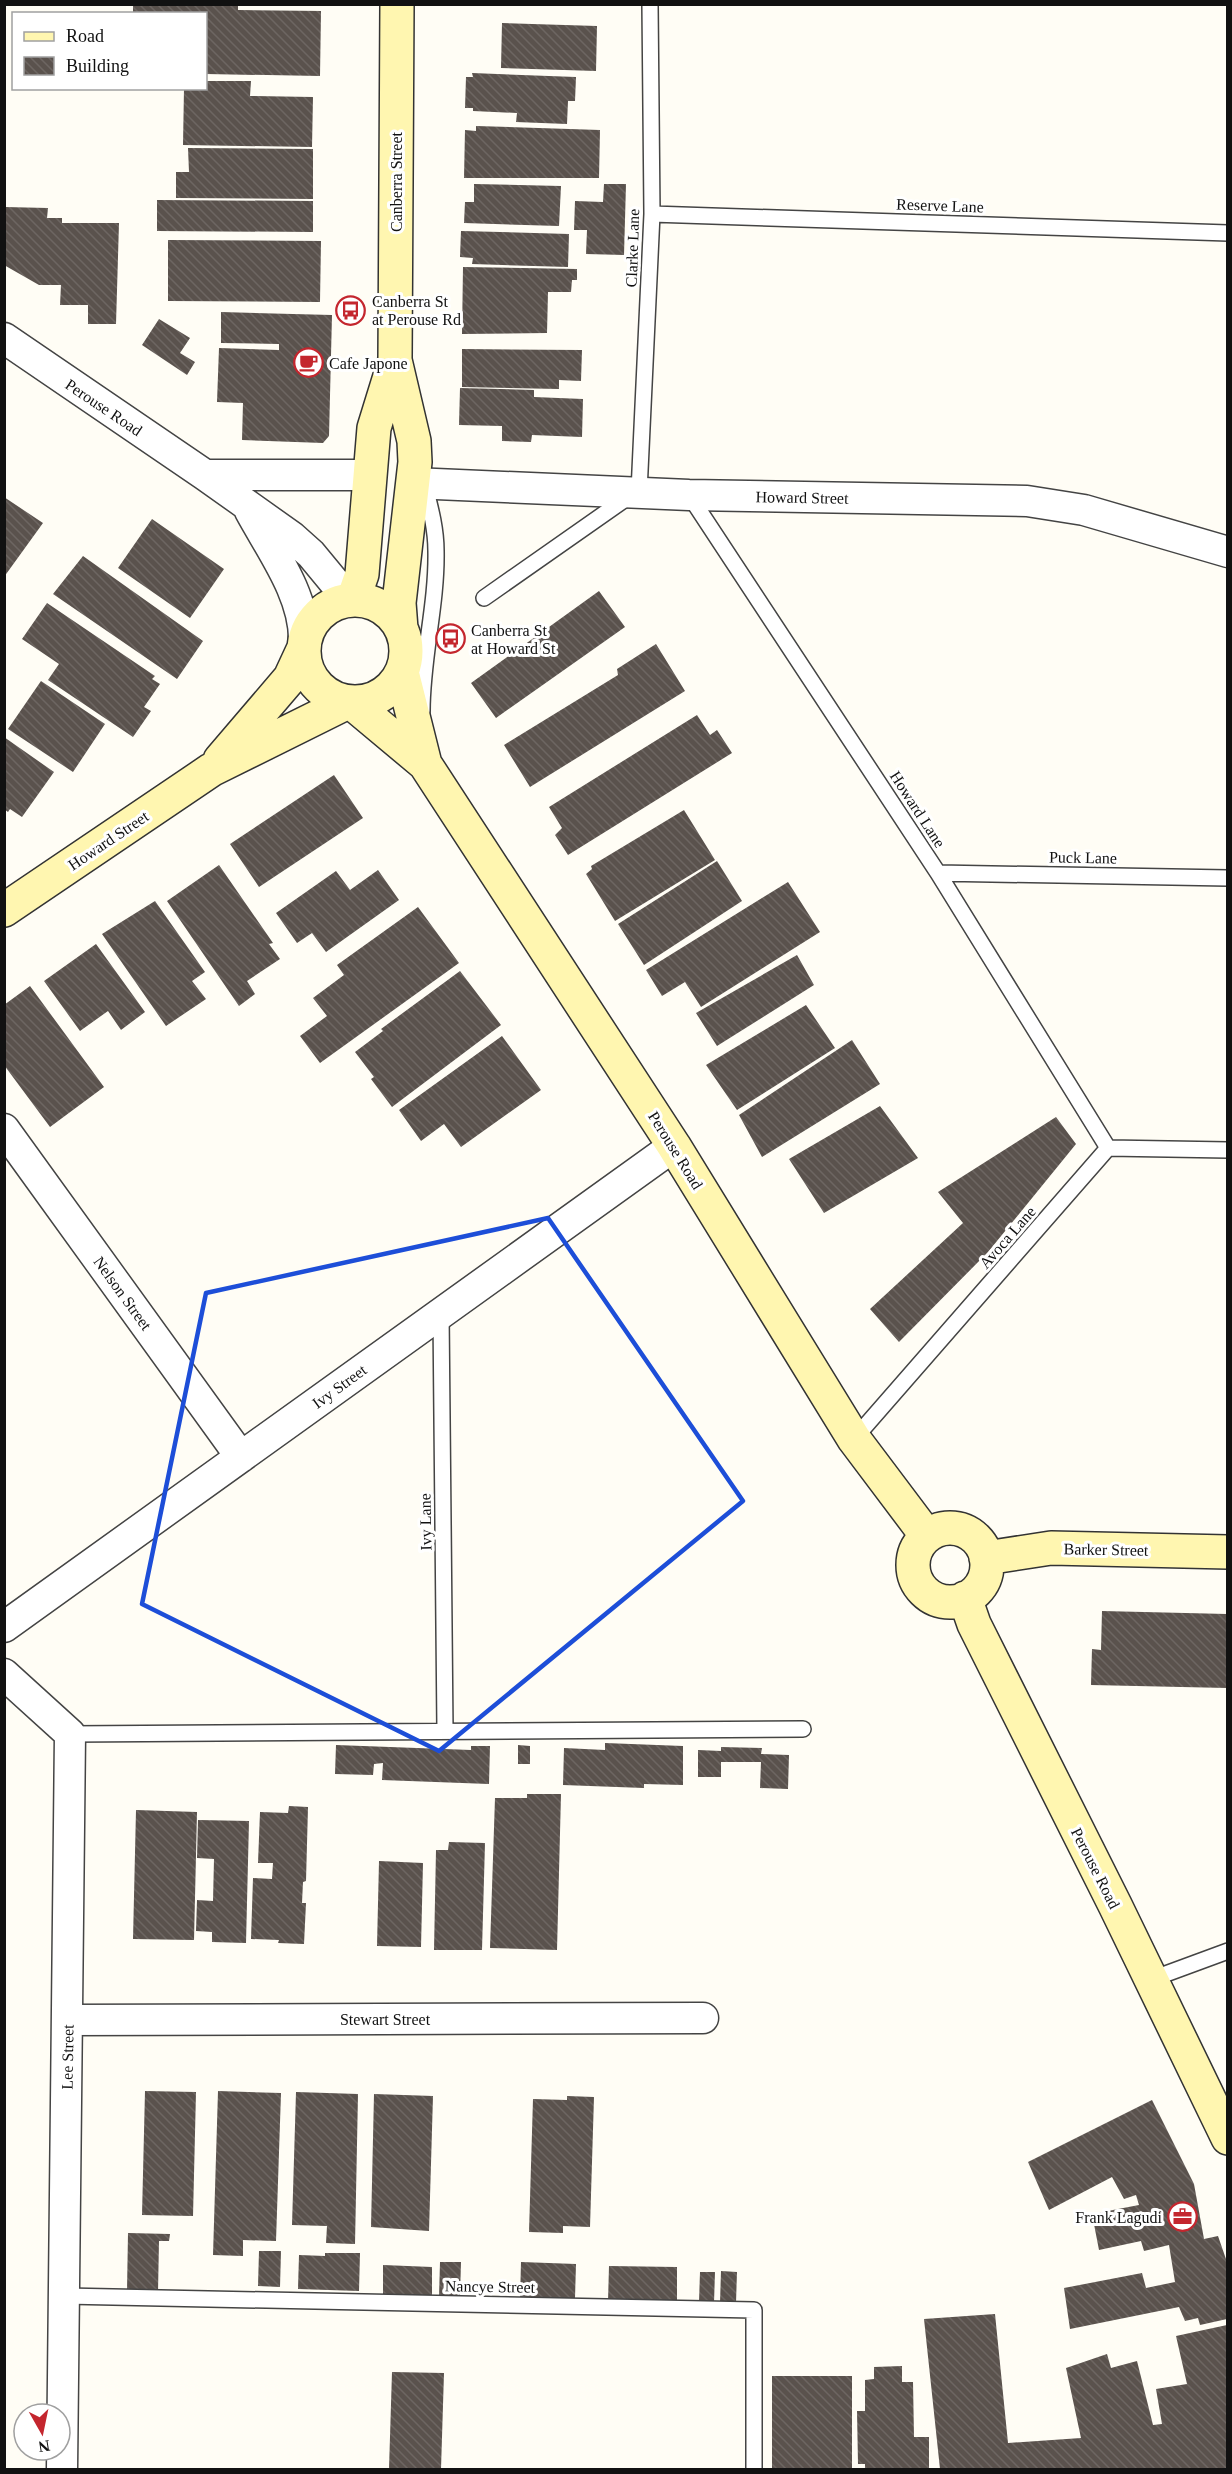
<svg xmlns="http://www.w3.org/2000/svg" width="1232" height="2474" font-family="'Times New Roman',serif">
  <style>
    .building { fill: url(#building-back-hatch) }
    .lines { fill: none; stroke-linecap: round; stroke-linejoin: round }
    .lane-casing { stroke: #444; stroke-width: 18 }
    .street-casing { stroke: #444; stroke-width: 33 }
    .secondary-casing { stroke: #333; stroke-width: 36 }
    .lane { stroke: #fff; stroke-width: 15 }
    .street { stroke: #fff; stroke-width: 30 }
    .secondary { stroke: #fff6b0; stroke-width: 33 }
    .marked { fill: none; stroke: #1d4ed8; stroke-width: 4.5; stroke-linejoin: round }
    .labels { text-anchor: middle; stroke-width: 6; stroke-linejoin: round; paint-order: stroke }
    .street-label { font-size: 16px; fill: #111; stroke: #fff }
    .poi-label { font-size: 16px; fill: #111; stroke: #fff; text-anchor: start }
  </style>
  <defs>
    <pattern id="building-back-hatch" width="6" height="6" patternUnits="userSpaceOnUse" patternTransform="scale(1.5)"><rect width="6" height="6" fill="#5a524d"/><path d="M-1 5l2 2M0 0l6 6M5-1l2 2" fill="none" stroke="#6d6662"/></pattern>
  </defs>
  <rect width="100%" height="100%" fill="#fffdf5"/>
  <!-- building -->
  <path class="building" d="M133,4H238V10L321,11L320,76L206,74V14H133Z
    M502,23L597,26L596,71L501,68Z
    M472,73L576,77L575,101H568L567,124L516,122L517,113L473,111V108H465L466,77H473Z
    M206,81H251L250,96L313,97L312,147L183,145L184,88H206Z
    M476,126L600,130L599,178H464L465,130L476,131Z
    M188,148L313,149V199L176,198V172H189Z
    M474,184L561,186L559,226L464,223L465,202H474Z
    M604,184H626L624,255L586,254L587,230H574L575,201L603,202Z
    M157,200L313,201V232L157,231Z
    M5,207L48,208L47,218H62V223H119L116,324H88V305H60L61,285H39L4,265Z
    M461,231L569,234L568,267L472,264L473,258L460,257Z
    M168,240L321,241L320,302L168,301Z
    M463,267L577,269V280H572L571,292H548L547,333L462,334Z
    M221,312L332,315L329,436L323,443L242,440L243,403L217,402L219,348L279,350V344L221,343Z
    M159,319L190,338L180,353L195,362L187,375L142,345Z
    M462,349L582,350L581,381L559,380V389L462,387Z
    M460,388L534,390V397L583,399L582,437L532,435L531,442L502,441V426L459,425Z
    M4,497L43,523L4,577Z
    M152,519L224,569L190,618L118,568Z
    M83,556L203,641L177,679L53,594Z
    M599,591L625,627L496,718L471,683Z
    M47,603L155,676L152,679L160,684L144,707L151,711L133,737L48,680L59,664L22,639Z
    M656,644L685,691L530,787L504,745L618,675L617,669Z
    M41,681L105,724L73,772L8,729Z
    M697,715L710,735L717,730L732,753L568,855L555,835L562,828L549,807Z
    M4,737L54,772L22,817L10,809L8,812L4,809Z
    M334,775L363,818L259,887L230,844Z
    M684,810L715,860L615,921L586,874L592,869L591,866Z
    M717,861L742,901L644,965L618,924Z
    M219,865L273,943L269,944L280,959L247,981L255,994L239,1006L167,901Z
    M378,870L399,900L326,952L312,933L297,943L276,913L336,871L350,890Z
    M788,882L820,932L701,1007L685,982L662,996L646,970Z
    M155,901L205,972L192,981L206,999L166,1026L102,934Z
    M418,907L459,963L320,1063L300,1036L327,1016L313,998L344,975L337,965Z
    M96,944L145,1012L121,1030L108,1011L80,1031L44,981Z
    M797,955L814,985L717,1046L696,1013Z
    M460,971L501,1025L392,1107L371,1079L374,1077L355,1052L383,1031L381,1029Z
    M30,986L104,1087L50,1127L4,1065V1005Z
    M806,1005L835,1048L737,1110L706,1065Z
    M502,1036L541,1090L461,1147L444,1124L421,1141L399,1110Z
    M852,1040L880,1084L762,1157L739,1115Z
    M880,1106L918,1158L824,1213L789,1159Z
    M1056,1117L1076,1144L988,1252L899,1342L870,1309L963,1223L938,1192Z
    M1102,1611L1227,1614V1688L1091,1685L1092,1649L1101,1650Z
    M605,1743L683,1746V1785L644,1784V1788L563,1785L564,1748L605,1750Z
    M336,1745L471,1750V1746H490L489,1784L382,1780L383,1763L374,1764L373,1775L335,1774Z
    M518,1745L530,1746V1764H518Z
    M721,1747L762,1748L761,1754L789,1755L788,1789L760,1788L761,1762H721V1777H698V1750L721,1751Z
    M527,1794H561L557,1950L490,1948L495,1798H527Z
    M289,1806L308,1807L306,1881L303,1882L302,1903H306L304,1944L278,1943L279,1940L251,1939L253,1878L272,1879L273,1863H258L260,1812L288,1813Z
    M136,1810L197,1812L194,1940L133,1939Z
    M198,1820L249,1821L246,1943L212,1942V1932L196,1931L197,1900L213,1901L214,1859L197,1858Z
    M449,1842L485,1843L482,1950H434L436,1850H448Z
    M379,1861L423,1863L421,1947L377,1946Z
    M145,2091L196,2092L193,2216L142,2215Z
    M218,2091L281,2093L276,2241L243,2240V2256L213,2255Z
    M296,2092L358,2094L355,2244L326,2243L327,2226L292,2225Z
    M374,2094L433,2096L429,2231L371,2227Z
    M567,2096L594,2097L590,2227L563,2226V2233L529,2232L533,2099L567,2100Z
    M1152,2100L1194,2184L1204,2239L1218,2236L1227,2262V2319L1200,2325L1198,2318L1185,2321L1179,2307L1070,2329L1064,2288L1142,2273L1146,2288L1175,2282L1169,2245L1144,2251L1141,2241L1099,2250L1092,2214L1139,2205L1136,2195L1124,2199L1112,2177L1049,2210L1028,2162Z
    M128,2233L170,2234L169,2241H159L158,2292L127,2291Z
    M259,2251H281L280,2287L258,2286Z
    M325,2253H360L359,2291L298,2289L299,2255L325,2256Z
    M440,2262H461L460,2297H439Z
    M521,2262L576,2264L575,2298L520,2300Z
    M383,2265L432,2267V2297L383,2295Z
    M609,2266L677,2267V2303L608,2302Z
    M721,2271L737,2272L736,2303H720Z
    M700,2272H715L714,2303L699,2302Z
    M995,2314L1008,2443L1081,2438L1066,2368L1107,2354L1111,2368L1137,2361L1153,2425L1162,2424L1156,2389L1187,2384L1176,2336L1227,2325V2469H940L924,2319Z
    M902,2366V2382H913L914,2437H929V2469H865V2464H858L857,2411H865V2380L874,2379V2367Z
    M392,2372L444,2373L441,2469H389Z
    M772,2376H852V2469H772Z"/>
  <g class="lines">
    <defs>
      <path id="lane" d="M652,214L1228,233
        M639,492L652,214L650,4
        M689,495L938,873L1108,1148
        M484,598L631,495
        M422,711C422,657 437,605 436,551C436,526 429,503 423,479
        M938,873L1228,878
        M441,1313L445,1731
        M854,1439L1108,1148L1228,1150
        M70,1734L803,1729
        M1152,1979L1228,1951
        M65,2296L754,2310V2470"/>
      <path id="street" d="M4,338L205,475L292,537L311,554L349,600
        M205,475H370
        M413,483L689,495L1027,501L1084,510L1228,552
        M250,511C271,550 305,595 304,641
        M4,1129L241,1457
        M4,1627L674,1146
        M4,1674L70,1734L62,2470
        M68,2020L703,2018"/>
      <path id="secondary" d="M397,4L395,360L414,441L415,462L399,603L401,629
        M304 651a51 51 0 1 1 102 0a51 51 0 1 1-102 0Z
        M353,600L362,574L374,428L395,360
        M402,672L425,764
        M352,703L425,764L674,1146L854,1439L927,1536
        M220,760L290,678L303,650
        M4,910L211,770L348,702
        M913 1565a37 37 0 1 1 74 0a37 37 0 1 1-74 0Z
        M986,1558L1051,1548L1228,1552
        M965,1598L974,1624L1115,1905L1228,2138"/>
    </defs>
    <!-- lane casing -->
    <use href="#lane" class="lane-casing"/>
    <!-- street casing -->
    <use href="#street" class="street-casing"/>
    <!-- secondary casing -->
    <use href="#secondary" class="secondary-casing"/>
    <!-- lane -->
    <use href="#lane" class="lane"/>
    <!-- street -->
    <use href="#street" class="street"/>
    <!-- secondary -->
    <use href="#secondary" class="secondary"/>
  </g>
  <!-- marked area -->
  <path class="marked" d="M548,1218L743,1501L439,1751L142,1604L206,1293Z"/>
  <!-- icons -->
  <defs>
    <symbol id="bus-ring" viewBox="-11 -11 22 22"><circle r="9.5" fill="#fff" stroke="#c4262e" stroke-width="1.5"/><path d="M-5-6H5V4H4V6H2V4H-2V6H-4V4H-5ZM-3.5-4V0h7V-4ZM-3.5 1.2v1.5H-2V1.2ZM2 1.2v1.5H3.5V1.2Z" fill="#c4262e"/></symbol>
    <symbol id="cafe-ring" viewBox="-11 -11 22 22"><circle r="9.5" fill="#fff" stroke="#c4262e" stroke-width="1.5"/><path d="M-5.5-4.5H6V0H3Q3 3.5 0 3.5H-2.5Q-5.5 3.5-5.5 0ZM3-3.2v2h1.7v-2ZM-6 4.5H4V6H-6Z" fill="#c4262e"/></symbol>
    <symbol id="office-ring" viewBox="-11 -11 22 22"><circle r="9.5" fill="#fff" stroke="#c4262e" stroke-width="1.5"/><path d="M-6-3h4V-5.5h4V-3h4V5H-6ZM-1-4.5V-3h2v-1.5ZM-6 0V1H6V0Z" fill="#c4262e"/></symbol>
  </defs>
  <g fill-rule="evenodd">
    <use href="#bus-ring" x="334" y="294" width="33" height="33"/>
    <use href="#cafe-ring" x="292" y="346" width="33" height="33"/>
    <use href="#bus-ring" x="434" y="622" width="33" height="33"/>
    <use href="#office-ring" x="1166" y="2200" width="33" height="33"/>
  </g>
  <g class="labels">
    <!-- street labels -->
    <g class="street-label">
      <text transform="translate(396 182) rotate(-90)" y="6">Canberra Street</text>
      <text transform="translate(940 205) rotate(2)" y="6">Reserve Lane</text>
      <text transform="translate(632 248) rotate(-88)" y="6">Clarke Lane</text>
      <text transform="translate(104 407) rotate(34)" y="6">Perouse Road</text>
      <text transform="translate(802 497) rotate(1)" y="6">Howard Street</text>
      <text transform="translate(918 809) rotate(57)" y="6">Howard Lane</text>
      <text transform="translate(108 840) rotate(-34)" y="6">Howard Street</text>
      <text transform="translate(1083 857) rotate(1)" y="6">Puck Lane</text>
      <text transform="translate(676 1150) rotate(58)" y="6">Perouse Road</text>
      <text transform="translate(1007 1237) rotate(-49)" y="6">Avoca Lane</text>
      <text transform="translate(123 1293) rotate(54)" y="6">Nelson Street</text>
      <text transform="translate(339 1386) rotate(-36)" y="6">Ivy Street</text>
      <text transform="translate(425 1522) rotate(-91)" y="6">Ivy Lane</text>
      <text transform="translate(1106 1549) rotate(1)" y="6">Barker Street</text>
      <text transform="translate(1096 1868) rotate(63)" y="6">Perouse Road</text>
      <text x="385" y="2025">Stewart Street</text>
      <text transform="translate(67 2057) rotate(-89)" y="6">Lee Street</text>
      <text transform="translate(490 2286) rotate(1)" y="6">Nancye Street</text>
    </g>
    <!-- poi labels -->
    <g class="poi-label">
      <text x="372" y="307">Canberra St<tspan x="372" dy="18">at Perouse Rd</tspan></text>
      <text x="329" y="369">Cafe Japone</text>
      <text x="471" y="636">Canberra St<tspan x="471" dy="18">at Howard St</tspan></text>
      <text x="1162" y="2223" text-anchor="end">Frank Lagudi</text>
    </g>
  </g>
  <!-- border -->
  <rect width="1232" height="2474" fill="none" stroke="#111111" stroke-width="12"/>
  <!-- legend -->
  <rect x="12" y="12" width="195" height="78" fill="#ffffff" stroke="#a0a0a0" stroke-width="1.5"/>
  <rect x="24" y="32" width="30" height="9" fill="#fff6b0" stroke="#a0a0a0" stroke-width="1.5"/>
  <text x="66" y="42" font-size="18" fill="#111111">Road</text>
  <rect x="24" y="57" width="30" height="18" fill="url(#building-back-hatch)" stroke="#a0a0a0" stroke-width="1.5"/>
  <text x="66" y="72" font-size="18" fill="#111111">Building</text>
  <!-- north arrow -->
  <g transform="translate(42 2432) rotate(171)"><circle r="28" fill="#ffffff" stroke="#a0a0a0" stroke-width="1.5"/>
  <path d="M0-4.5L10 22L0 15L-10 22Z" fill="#c4262e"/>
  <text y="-9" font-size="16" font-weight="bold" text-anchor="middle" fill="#111111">N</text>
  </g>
</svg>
